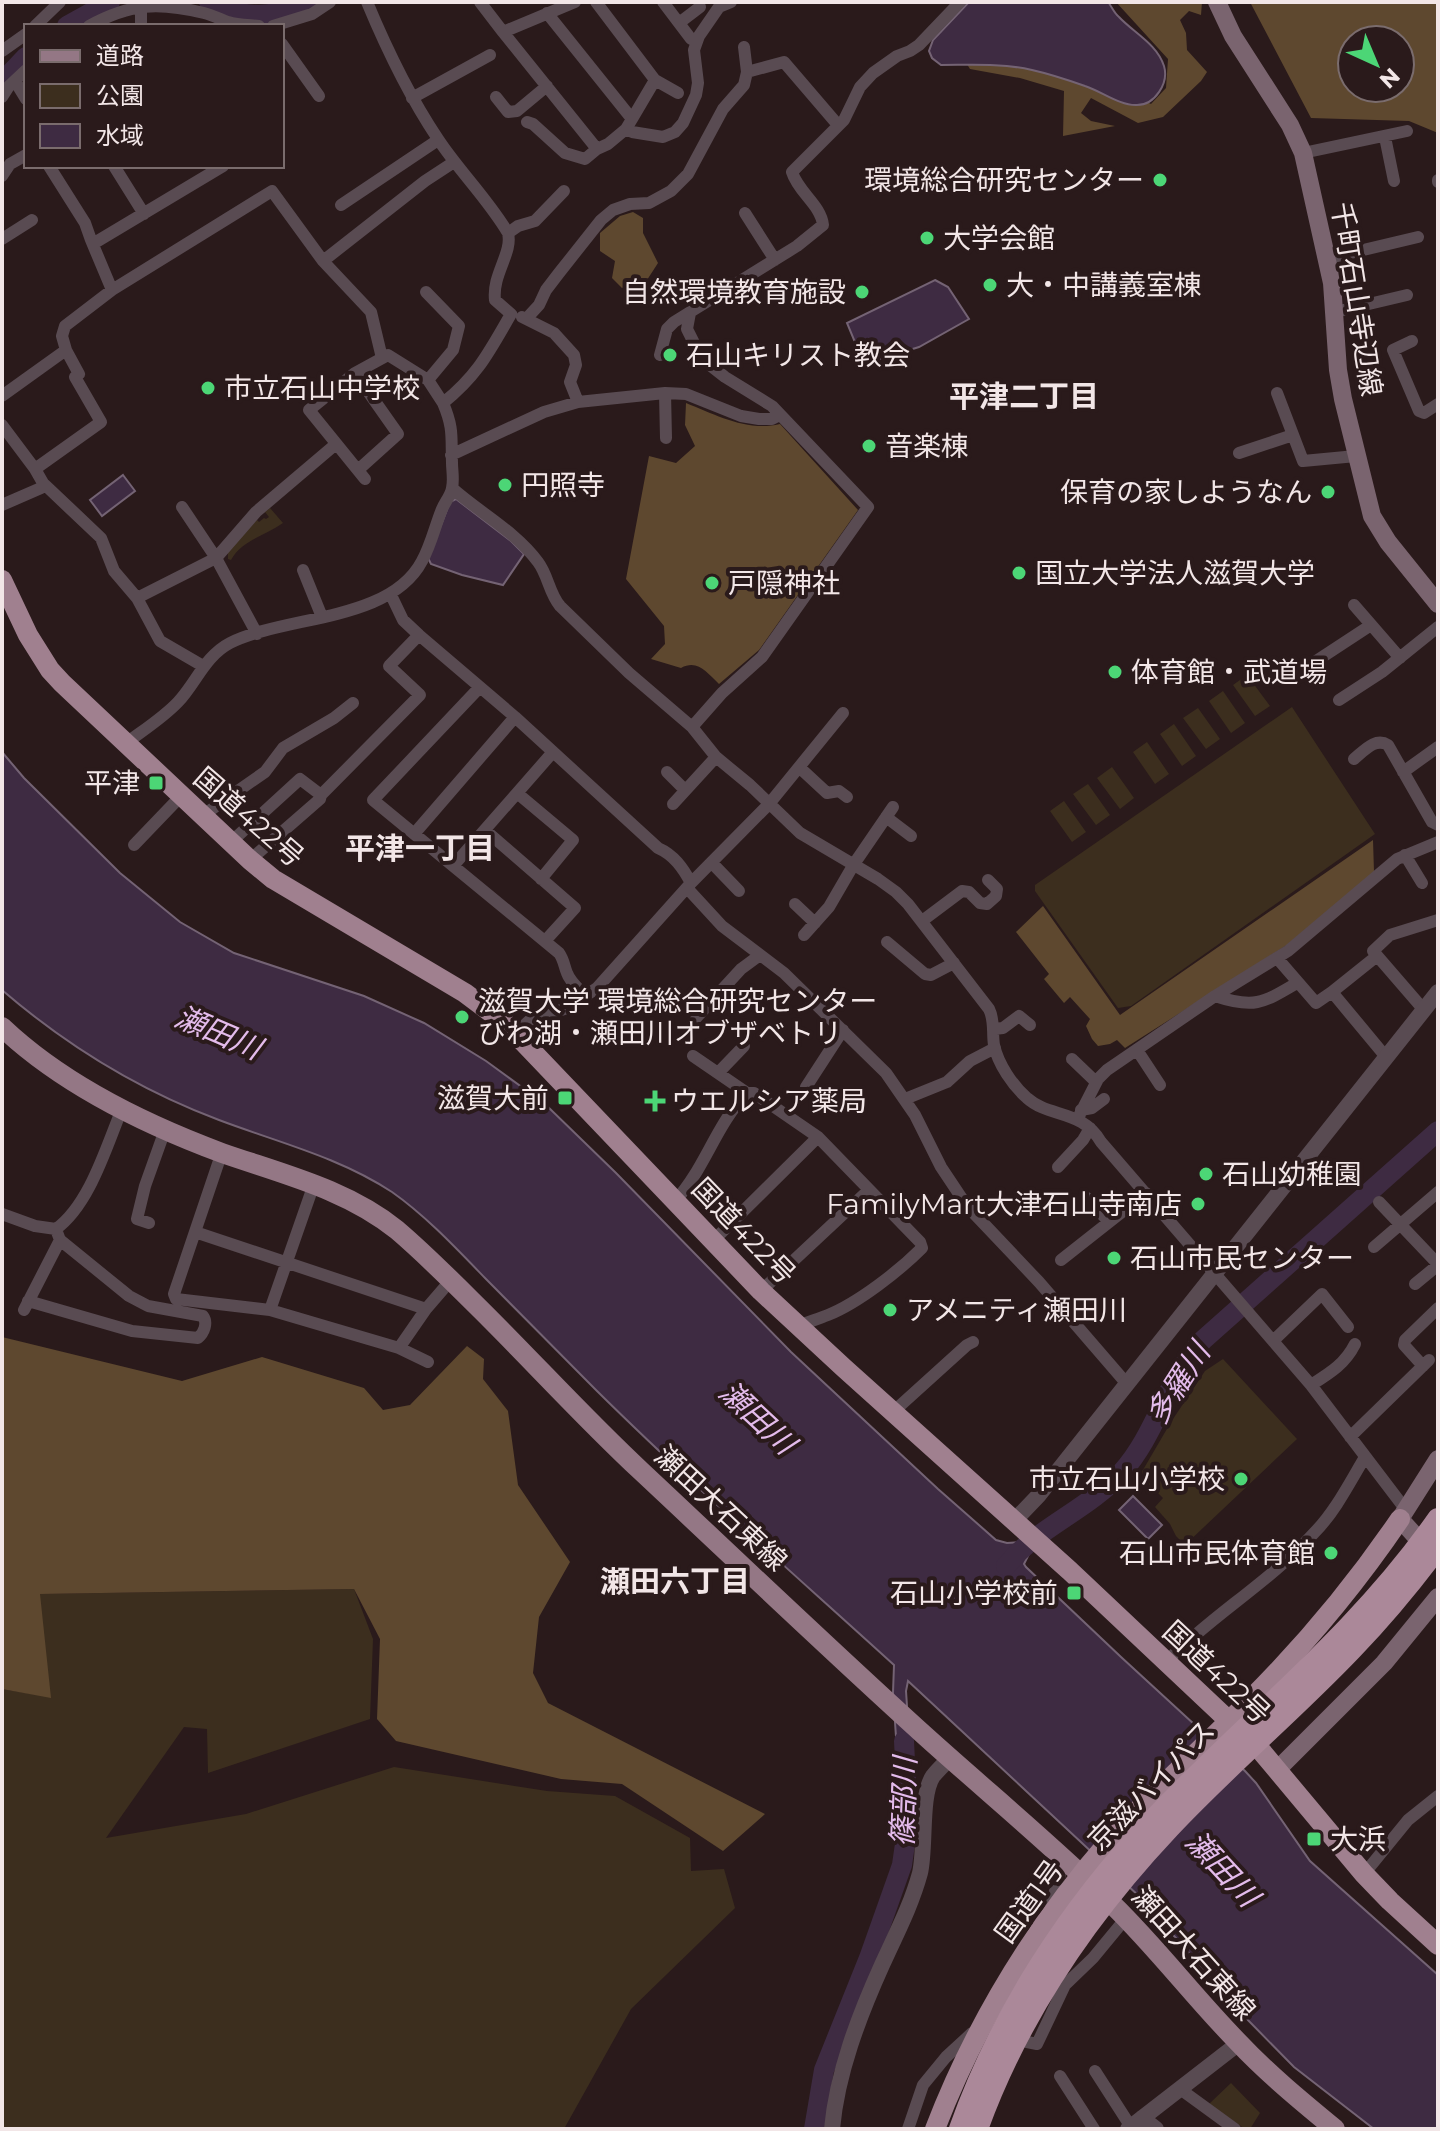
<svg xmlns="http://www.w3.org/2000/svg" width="1440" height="2131" font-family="Montserrat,'Noto Sans JP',sans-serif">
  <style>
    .green { fill: #3c2e1e }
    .forest { fill: #5e482f; fill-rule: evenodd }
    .water { fill: #3e2b42; stroke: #746374; stroke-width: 2 }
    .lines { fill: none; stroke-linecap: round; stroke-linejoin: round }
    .river { stroke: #3e2b42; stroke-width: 20 }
    .minor { stroke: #594b52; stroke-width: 12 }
    .tertiary { stroke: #594b52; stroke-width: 16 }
    .secondary { stroke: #7a646f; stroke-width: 18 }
    .primary { stroke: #947785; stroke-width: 20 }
    .trunk { stroke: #a0808f; stroke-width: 20 }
    .motorway { stroke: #ab8899; stroke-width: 22 }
    .poi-dot { fill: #4cd676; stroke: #2a1a1b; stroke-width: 3 }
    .labels { text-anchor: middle; stroke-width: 8; stroke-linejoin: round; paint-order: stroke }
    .poi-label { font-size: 28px; fill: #f2e6e7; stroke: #2a1a1b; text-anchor: start }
    .street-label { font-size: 28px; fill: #f2e6e7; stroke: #2a1a1b }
    .neighbourhood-label { font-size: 30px; font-weight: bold; fill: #f2e6e7; stroke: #2a1a1b }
    .water-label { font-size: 30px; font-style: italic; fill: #e3bbeb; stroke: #2a1a1b }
  </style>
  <rect width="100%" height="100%" fill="#2a1a1b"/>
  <!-- green -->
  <path class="green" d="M270,508L283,523C265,536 242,540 231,560L228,559V550L257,520L259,522L264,518L266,519L269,517L265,512Z
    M1247,675L1270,706L1255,716L1233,685Z
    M1223,691L1245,723L1231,733L1209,701Z
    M1292,707L1375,834L1131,1006L1118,1008L1035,891V885Z
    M1198,708L1220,739L1206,749L1183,718Z
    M1174,724L1196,756L1182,766L1160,734Z
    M1147,742L1169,774L1155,784L1133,752Z
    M1112,767L1134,798L1120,809L1097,778Z
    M1088,784L1110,815L1096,825L1073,794Z
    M1064,801L1086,832L1072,842L1050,811Z
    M1223,1359L1297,1439L1185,1545L1176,1536L1170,1524L1155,1507L1163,1498L1140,1475L1171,1422L1205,1371Z
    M354,1589L373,1639L370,1719L208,1773L207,1729L184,1727L106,1838L246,1814L394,1767L547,1791L615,1796L690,1838L691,1871L724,1869L735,1908L631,2009L564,2129H2V1689L50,1697L39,1594Z
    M1231,2083L1260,2113L1250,2129H1245L1209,2104Z"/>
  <!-- forest -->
  <path class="forest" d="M1116,2H1202L1201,15L1189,11L1180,20L1186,33L1187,50L1207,72L1201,81L1163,117L1138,123L1091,98L1081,113L1091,121L1115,126L1063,136L1064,91L1020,78L970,69L963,58L1027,62L1116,87L1151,104L1166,88L1168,59Z
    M1250,2H1327L1331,4L1335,2H1438V133L1409,121L1311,118ZM1352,40H1400V88H1352Z
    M633,212L643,218V233L658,263L647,280L622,288L612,278L615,261L600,251V233L620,216Z
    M686,403C716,415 747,432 780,424L858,510L759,650L719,684C707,673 698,659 681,668L651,659L665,644L664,626L626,579L649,456L676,463L695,446L685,425Z
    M1373,840L1374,872L1287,945L1125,1048L1117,1040L1110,1044L1098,1046L1092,1039L1086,1026L1090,1019L1070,997L1064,1003L1044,979L1049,974L1016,932L1043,906L1120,1015Z
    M2,1337L182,1381L262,1357L364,1388L383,1410L410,1405L467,1346L484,1359L483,1379L508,1411L518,1485L570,1562L539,1617L533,1673L548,1703L765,1814L723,1851L622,1784L561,1779L396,1741L377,1719L380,1639L354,1589L40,1594L51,1698L2,1689Z"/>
  <!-- water -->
  <path class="water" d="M969,2H1108C1112,7 1114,13 1119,17C1134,33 1157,44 1164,66C1169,83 1155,105 1137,105C1120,106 1101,91 1085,86C1068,80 1050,74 1032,70C1002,63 971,65 941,65L932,58L929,51L933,40Z
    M935,280L948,287L969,319L919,347L864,364L847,323Z
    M123,475L135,491L102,516L90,500Z
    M456,499L511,541L524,554L503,585L462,575L431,564L428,558L450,502Z
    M2,752L24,778L120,873L180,922L234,953L364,996L424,1023L486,1061L545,1104L616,1173L791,1352L938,1489L996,1540L1007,1543L1021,1542L1030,1552L1024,1564L1026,1567L1121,1657L1245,1771L1256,1783L1310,1861L1438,1975V2129H1374L1294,2067L1242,2014L1141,1898L908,1681L906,1691L911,1767L898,1766L893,1693L894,1665C794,1574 692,1485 596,1390C559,1353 522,1315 485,1278C456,1248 426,1216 392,1192C339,1157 277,1142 219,1120C139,1090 67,1046 2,990Z
    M1133,1496L1162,1525L1148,1539L1119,1510Z"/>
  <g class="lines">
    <!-- river -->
    <path class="river" d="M209,2C220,5 229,11 240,13C262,17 288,14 308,2
      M67,26L110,2
      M2,82L26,57
      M1006,1566C1036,1528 1088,1510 1122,1472C1157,1433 1167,1378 1203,1340L1438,1131
      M814,2129L824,2070L869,1958L902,1865L908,1823L904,1741"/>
    <!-- minor -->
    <path class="minor" d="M480,2L503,32L575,2
      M663,2L691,39
      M547,13L632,119L655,80L596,2
      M679,23L700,7
      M35,26L60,2
      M89,26C131,3 159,2 204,13C212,15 220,19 228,22C237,25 249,25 259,26
      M141,26V6
      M273,26L312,14L330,2
      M503,32L597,149L608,144L626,129
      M282,44L319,96
      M2,51L26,34
      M747,72L784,62L838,125
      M655,80L678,93
      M15,81L26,99
      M2,97L9,86L26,70
      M496,97L508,112L517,111L547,86
      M412,98L490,55
      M632,119L626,129L632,132L663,137L675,132L683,123L696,95L698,83L694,50L699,36L719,7L731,2
      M527,122L533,124L565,153L585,159L597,149
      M1385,137L1394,181
      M1303,153L1407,131
      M49,166L85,223L91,240L96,242L223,166
      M114,166L144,214
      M2,176L10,164L26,155
      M1438,180V182
      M341,205L438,140
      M745,213L775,260
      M508,233L518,226L535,221L564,191
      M2,239L32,220
      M91,240L112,290
      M1325,259L1418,237
      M323,261L425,181L454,162
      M426,292L459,326L453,350L428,380
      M1335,312L1407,295
      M690,313L687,329L695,345L711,366L725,377L772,406L868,507L762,657L722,693L692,727
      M522,317L554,333L574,355L576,365L570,382L578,402
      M527,318L539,305L546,290L559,273L601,220L613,210L630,204L649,203L671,191L688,174L723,109L744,85L747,72L744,47
      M1412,341L1393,350L1419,411L1424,413L1438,404
      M660,355L667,329L674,322L797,246L823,225C821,205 798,192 792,172L844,120L860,87L873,73L897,56L910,51L919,45L960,2
      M355,373L398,434L358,470
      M665,393L666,438
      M1277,393L1303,461L1356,456
      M2,396L66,350
      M2,425L35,469
      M1239,453L1293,435
      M451,455L544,412L578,402L665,393L686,394L741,416L759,419H772L776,417L777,412
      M365,479L309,410L355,373L388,355L428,380L443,403
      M43,483L101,538L114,571L137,598L216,558L256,512L336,444
      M452,488C480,513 515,531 538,562C548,575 549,593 560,606L629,673L692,727L716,757L750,785L800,833L878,879L896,892L908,904L989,1009C995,1021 992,1033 994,1045C998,1064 1013,1086 1027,1098C1049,1118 1082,1109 1101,1142L1311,1385L1406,1510
      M2,505L41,488L43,483L35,469L101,422L75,377L79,374L66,350L62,336L65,326L112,290L272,191L323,261L371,312L382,358
      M182,507L216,558L257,634
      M303,570L322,617
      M391,595L403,620L419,635L515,717L658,848C674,855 683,868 691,883
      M137,598L160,641L203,666
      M1354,605L1400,658
      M1307,667L1371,625
      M480,687L373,800L559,953C564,960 564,966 567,973C570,982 580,990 586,997
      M1339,700L1382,672L1438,627
      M125,744C142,731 163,718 178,702C196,683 205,656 230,643C286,615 390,622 422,561C431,545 435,526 442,509C445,502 451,495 452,488C454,480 452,470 452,463C451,437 454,429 443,403C478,375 489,352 511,314L495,300C492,274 513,253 508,233C488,199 459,171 438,139C409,96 387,50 367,2
      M1354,759C1364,751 1375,737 1388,745L1432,822L1438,825
      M800,768L827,793L839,791L847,797
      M667,772L685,790
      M1403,772L1438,747
      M517,793L573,840L541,879
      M673,804L716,757
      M202,816L265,772L283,748L334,718L353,703
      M886,817L911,836
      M485,830L575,908L545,941
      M414,834L515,717
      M231,842L300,779L321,795
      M134,845L181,796
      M1405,855L1422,883
      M250,860L320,799L321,795L420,695L389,666L419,635
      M712,863L739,891
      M453,866L553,752
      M687,888L722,926L784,973L886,1073L915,1115L941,1167L967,1206L1039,1282L1127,1384
      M795,904L815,923
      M922,921L962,891L969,892L980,903L987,904L996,896L997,889L988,880
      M804,935L829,907L854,864L893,807
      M887,942L925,974L931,975L954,963
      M1377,956L1332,992L1386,1057
      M1277,958L1316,1003L1332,992
      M1215,996C1254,1009 1263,1003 1297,983
      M1424,1010L1373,951L1390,935L1438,920
      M696,1018L741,969L760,955
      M994,1029L1003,1028L1019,1016L1030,1025
      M516,1033L529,1021L567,1008L597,988L691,883L769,804L843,713
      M1137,1050L1160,1085
      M693,1056L747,1093
      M1072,1059L1096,1082
      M718,1073L744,1046
      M806,1087L843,1030
      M905,1099L947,1082L970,1061L995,1048
      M1081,1110L1092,1108L1104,1099
      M1077,1120L1098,1079L1107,1070L1215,996L1288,951L1397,859L1438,842
      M222,1152L174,1294L176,1299L270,1310L399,1348L426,1309L451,1280
      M1058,1167L1083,1140L1090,1128
      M1087,1198L1109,1222
      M675,1201C705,1169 716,1124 747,1093H754L818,1137L920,1242L922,1248C899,1271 858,1303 828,1315C818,1319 808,1322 798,1326
      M1379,1202L1438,1264
      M2,1214L35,1226L56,1229C90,1204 106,1147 122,1109
      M149,1223L137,1219L145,1186L165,1130
      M195,1232L426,1309
      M713,1241L818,1137
      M1374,1247L1438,1192
      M1061,1260L1146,1193
      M1415,1284L1438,1265
      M761,1291L869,1190
      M28,1301L132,1331L198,1338C204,1333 208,1323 203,1316L148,1306L129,1296L60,1240
      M24,1310L60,1240L57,1232
      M270,1310L314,1184
      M1273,1341L1322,1294L1348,1327
      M399,1348L428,1362
      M1423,1366L1404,1345L1405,1340L1438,1308
      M1311,1385C1330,1373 1345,1364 1355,1344
      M893,1412L967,1345L973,1342
      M1350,1437L1429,1360
      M1166,1662C1212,1615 1270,1582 1314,1533C1335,1512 1350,1482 1365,1457
      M1364,1874L1408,1820L1438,1796
      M1050,1904C1058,1889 1057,1874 1067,1860
      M1014,2036L1027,2042L1037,2044L1065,1985L1093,1958L1126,1918
      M1095,2071L1131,2127
      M1060,2076L1094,2129
      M1180,2089L1235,2129
      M908,2129L923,2085L946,2057L972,2033"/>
    <!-- tertiary -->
    <path class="tertiary" d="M1015,1520L1038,1496L1438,992
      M1142,2118L1156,2129
      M832,2129C837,2073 859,2016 882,1965C896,1934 911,1906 920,1873C926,1848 920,1795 933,1776C938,1770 944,1764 950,1758
      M1128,2129L1239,2043"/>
    <!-- secondary -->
    <path class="secondary" d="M1217,2L1233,36L1290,125L1303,153L1332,283L1338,370L1343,399L1372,516L1388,542L1438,604
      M1428,1550L1400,1519L1438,1459
      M1277,1770L1384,1663L1438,1597"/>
    <!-- primary -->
    <path class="primary" d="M2,1027C63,1085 144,1124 222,1153C282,1174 346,1189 397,1230C424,1253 449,1278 474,1303C530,1358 583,1417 641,1471C735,1559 828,1648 923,1734C986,1791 1052,1845 1113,1905C1157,1948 1194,1997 1237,2041C1267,2073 1301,2101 1335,2129"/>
    <!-- trunk -->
    <path class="trunk" d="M2,580L28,635L50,670L62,683L250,860L273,879L465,993L505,1023L761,1291L844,1368L1070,1571L1262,1752L1364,1874L1390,1901L1438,1945
      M935,2129C976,2023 1036,1925 1111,1839C1154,1790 1204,1748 1249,1701C1305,1645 1356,1584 1400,1519"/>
    <!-- motorway -->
    <path class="motorway" d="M960,2129C1001,2013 1071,1907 1155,1818C1251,1717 1357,1635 1438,1519
      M977,2129C1018,2016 1087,1915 1169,1828C1227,1766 1293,1711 1352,1649C1383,1617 1411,1583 1438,1547"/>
  </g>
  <!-- markers -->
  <g class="poi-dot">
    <circle cx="1160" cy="180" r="8"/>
    <circle cx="927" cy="238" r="8"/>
    <circle cx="990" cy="285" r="8"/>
    <circle cx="862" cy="292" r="8"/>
    <circle cx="670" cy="355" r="8"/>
    <circle cx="208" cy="388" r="8"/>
    <circle cx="869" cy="446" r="8"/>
    <circle cx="505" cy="485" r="8"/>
    <circle cx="1328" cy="492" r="8"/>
    <circle cx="1019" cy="573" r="8"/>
    <circle cx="712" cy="583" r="8"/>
    <circle cx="1115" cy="672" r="8"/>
    <rect x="148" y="775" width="16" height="16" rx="4"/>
    <circle cx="462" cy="1017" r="8"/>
    <rect x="557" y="1090" width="16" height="16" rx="4"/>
    <path d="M651 1089h8v8h8v8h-8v8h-8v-8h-8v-8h8z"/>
    <circle cx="1206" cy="1174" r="8"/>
    <circle cx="1198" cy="1204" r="8"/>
    <circle cx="1114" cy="1258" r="8"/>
    <circle cx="890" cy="1310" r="8"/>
    <circle cx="1241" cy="1479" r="8"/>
    <circle cx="1331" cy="1553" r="8"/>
    <rect x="1066" y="1585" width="16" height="16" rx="4"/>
    <rect x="1306" y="1831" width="16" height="16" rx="4"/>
  </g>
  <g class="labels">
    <!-- poi labels -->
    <g class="poi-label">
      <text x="1144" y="190" text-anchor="end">環境総合研究センター</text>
      <text x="943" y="248">大学会館</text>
      <text x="1006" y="295">大・中講義室棟</text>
      <text x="846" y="302" text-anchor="end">自然環境教育施設</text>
      <text x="686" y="365">石山キリスト教会</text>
      <text x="224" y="398">市立石山中学校</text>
      <text x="885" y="456">音楽棟</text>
      <text x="521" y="495">円照寺</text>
      <text x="1312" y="502" text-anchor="end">保育の家しようなん</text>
      <text x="1035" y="583">国立大学法人滋賀大学</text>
      <text x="728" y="593">戸隠神社</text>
      <text x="1131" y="682">体育館・武道場</text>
      <text x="140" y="793" text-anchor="end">平津</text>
      <text x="478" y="1011">滋賀大学 環境総合研究センター<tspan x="478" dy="32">びわ湖・瀬田川オブザベトリ</tspan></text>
      <text x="549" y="1108" text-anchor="end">滋賀大前</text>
      <text x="671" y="1111">ウエルシア薬局</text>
      <text x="1222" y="1184">石山幼稚園</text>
      <text x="1182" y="1214" text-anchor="end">FamilyMart大津石山寺南店</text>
      <text x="1130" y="1268">石山市民センター</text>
      <text x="906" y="1320">アメニティ瀬田川</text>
      <text x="1225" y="1489" text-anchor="end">市立石山小学校</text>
      <text x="1315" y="1563" text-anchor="end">石山市民体育館</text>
      <text x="1058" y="1603" text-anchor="end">石山小学校前</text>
      <text x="1330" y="1849">大浜</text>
    </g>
    <!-- street labels -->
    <g class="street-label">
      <text transform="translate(1357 299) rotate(81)" y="10">千町石山寺辺線</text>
      <text transform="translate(249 817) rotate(41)" y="10">国道422号</text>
      <text transform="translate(744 1231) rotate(46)" y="10">国道422号</text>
      <text transform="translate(721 1508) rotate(43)" y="10">瀬田大石東線</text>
      <text transform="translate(1217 1672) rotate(43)" y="10">国道422号</text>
      <text transform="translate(1151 1785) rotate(-46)" y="10">京滋バイパス</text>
      <text transform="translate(1029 1901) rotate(-54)" y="10">国道1号</text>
      <text transform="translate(1194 1953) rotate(48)" y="10">瀬田大石東線</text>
    </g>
    <!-- neighbourhood labels -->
    <g class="neighbourhood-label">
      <text x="1024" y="407">平津二丁目</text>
      <text x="420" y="859">平津一丁目</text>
      <text x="675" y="1592">瀬田六丁目</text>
    </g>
    <!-- water labels -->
    <g class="water-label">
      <text transform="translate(218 1033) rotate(23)" y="10">瀬田川</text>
      <text transform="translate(1178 1384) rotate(-57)" y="10">多羅川</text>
      <text transform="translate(757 1418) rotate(43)" y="10">瀬田川</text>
      <text transform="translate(904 1802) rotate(-88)" y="10">篠部川</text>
      <text transform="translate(1222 1869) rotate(47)" y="10">瀬田川</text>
    </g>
  </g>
  <!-- border -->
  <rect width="1440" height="2131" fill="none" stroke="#f2e6e7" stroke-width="8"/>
  <!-- legend -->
  <rect x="24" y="24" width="260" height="144" fill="#2a1a1b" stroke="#7a6c6d" stroke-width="2"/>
  <rect x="40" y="50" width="40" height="12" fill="#947785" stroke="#7a6c6d" stroke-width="2"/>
  <text x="96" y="64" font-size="24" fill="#f2e6e7">道路</text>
  <rect x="40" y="84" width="40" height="24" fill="#3c2e1e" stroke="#7a6c6d" stroke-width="2"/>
  <text x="96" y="104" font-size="24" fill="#f2e6e7">公園</text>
  <rect x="40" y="124" width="40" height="24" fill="#3e2b42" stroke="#7a6c6d" stroke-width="2"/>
  <text x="96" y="144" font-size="24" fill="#f2e6e7">水域</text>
  <!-- north arrow -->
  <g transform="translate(1376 64) rotate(136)"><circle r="38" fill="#2a1a1b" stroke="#7a6c6d" stroke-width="2"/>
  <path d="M0-6L14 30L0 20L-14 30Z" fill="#4cd676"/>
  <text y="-12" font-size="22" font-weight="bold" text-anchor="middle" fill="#f2e6e7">N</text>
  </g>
</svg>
